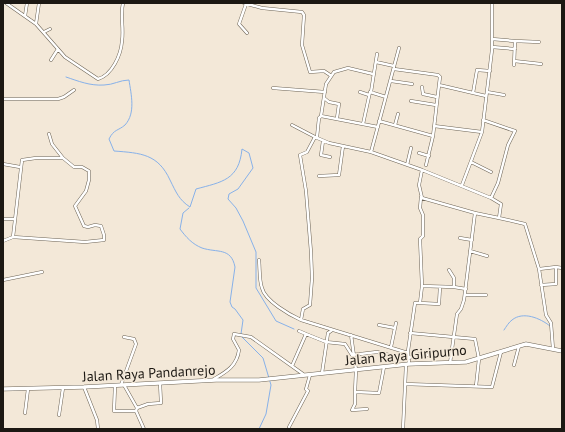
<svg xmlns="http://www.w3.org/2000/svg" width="565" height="432" font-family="'PT Sans',sans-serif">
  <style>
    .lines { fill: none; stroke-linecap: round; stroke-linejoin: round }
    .stream { stroke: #87b1e9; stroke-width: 1 }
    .street-casing { stroke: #6d6456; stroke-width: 3.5 }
    .secondary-casing { stroke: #6d6456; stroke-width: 4.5 }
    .street { stroke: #fff; stroke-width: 2.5 }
    .secondary { stroke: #fff; stroke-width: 3.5 }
    .labels { text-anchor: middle; stroke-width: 3; stroke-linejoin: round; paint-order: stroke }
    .street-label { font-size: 14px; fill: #1c1813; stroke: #f3e8d8 }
  </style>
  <rect width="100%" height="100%" fill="#f3e8d8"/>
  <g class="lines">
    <!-- stream -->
    <path class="stream" d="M66,77C78,81 90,86 104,85C113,85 120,80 129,80C131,94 136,113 125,125C118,131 114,129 109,139L114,151C141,153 158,154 170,180C176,192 179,200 190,207L196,189C222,182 239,180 242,149L249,153L253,168L238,189L229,194L228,199L236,208L243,221L256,252V288L276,321L294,329
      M189,208L183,213L180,229C186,237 192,244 202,248C217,253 231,247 235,267L230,302L232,307L235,309L243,320L241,334
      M504,330C506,327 509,322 512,320C523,311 540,318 550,326
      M242,337L263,358L271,385L266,414L259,429"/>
    <defs>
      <path id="street" d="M6,3L36,24L65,57L98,79C112,75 121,55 122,41C124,28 120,16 123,3
        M244,3L262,8L302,12L304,15L302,45L310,72L324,71L330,75
        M246,4L239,24L247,33
        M25,16L27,3
        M36,24L39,3
        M44,32L50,29
        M492,39L515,41
        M492,47L515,49
        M399,48L371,152L422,170
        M51,60L58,49
        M514,61L541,64
        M376,62L394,66
        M514,65L515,41L539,42
        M394,69L438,75L440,77L439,85
        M391,81L412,84
        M422,87L423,94L437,97
        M273,88L325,92
        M360,92L369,95
        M371,92L377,54
        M487,92L504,95
        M473,93L477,70L490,71
        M324,98L329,102L339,104L337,118
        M3,99H58L64,97L74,90
        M411,101L436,105
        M321,116L326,84L334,72L348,68L373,74
        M483,120L515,131L508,145L498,183L491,198
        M379,121L433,136
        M363,124L370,92L386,97
        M292,125L315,137
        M395,125L398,114
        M434,126L482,132
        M317,137L319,118L321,116L378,127
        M323,141L321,155L330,157
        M371,152L329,143L315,137L307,152L300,155L306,191L311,252L312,278L310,305L303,309L301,320L408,353
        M419,153L429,156
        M471,162L491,172
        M3,164L20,167
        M407,165L411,148
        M426,165L433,136L439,85L486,96
        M319,176L339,175L343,146
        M462,185L482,132L492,50V3
        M421,197L420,208L423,215V236L420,239L422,286L454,287L466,289
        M499,218L475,213L422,198L419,185L422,170L491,198L501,204L499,218L525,224L539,269L546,315L551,323L553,349
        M3,219H14
        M13,237L85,242L104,240V235L101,226L95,225L88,227L84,226L75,206L86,191L89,180V171L82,167H74L63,158
        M460,238L472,240
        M3,241L13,237L22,160L36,158H63L52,144L49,134
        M470,251L487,256
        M259,260C260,269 259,280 262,288C265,301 290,315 301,320
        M539,269L556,267L562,268
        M449,270L454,278V287
        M3,280L42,272
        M541,285L556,284V267
        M465,295H486
        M420,303L439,304L440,287
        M379,325L395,328
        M299,331L306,334
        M410,333L475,339L479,359L476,386
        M351,335L356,370L355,392L379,393L384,367
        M391,347L396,323
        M450,363L457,314L461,309L464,300L475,213
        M409,364L408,351L415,303H420L422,286
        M514,365L519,346
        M292,366L306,334L326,342L345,344L352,355L377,352L406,359L420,354L429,355
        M322,373L328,333L331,331
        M214,379C226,372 237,366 239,350L233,339L234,334L251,337L303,374
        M405,384L492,387L501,352
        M121,385L136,344L134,339L124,337
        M124,385L137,408
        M115,386L114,411H136L137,408L148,404L161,403L160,383
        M84,387L97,420L98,429
        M355,392V404L352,410L367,409
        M136,411L144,429
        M25,413L28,389
        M59,415L63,388
        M289,427L308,391L306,389L310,375
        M403,429L406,365"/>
      <path id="secondary" d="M3,389L84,387L216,380H259L409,364L466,362L526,344L562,351"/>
    </defs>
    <!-- street casing -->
    <use href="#street" class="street-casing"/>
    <!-- secondary casing -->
    <use href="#secondary" class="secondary-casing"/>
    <!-- street -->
    <use href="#street" class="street"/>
    <!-- secondary -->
    <use href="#secondary" class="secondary"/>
  </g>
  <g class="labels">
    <!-- street labels -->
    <g class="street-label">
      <text transform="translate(406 355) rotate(-5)" y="5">Jalan Raya Giripurno</text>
      <text transform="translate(149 373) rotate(-3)" y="5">Jalan Raya Pandanrejo</text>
    </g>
  </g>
  <!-- border -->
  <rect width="565" height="432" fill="none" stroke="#1c1813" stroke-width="8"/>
</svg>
